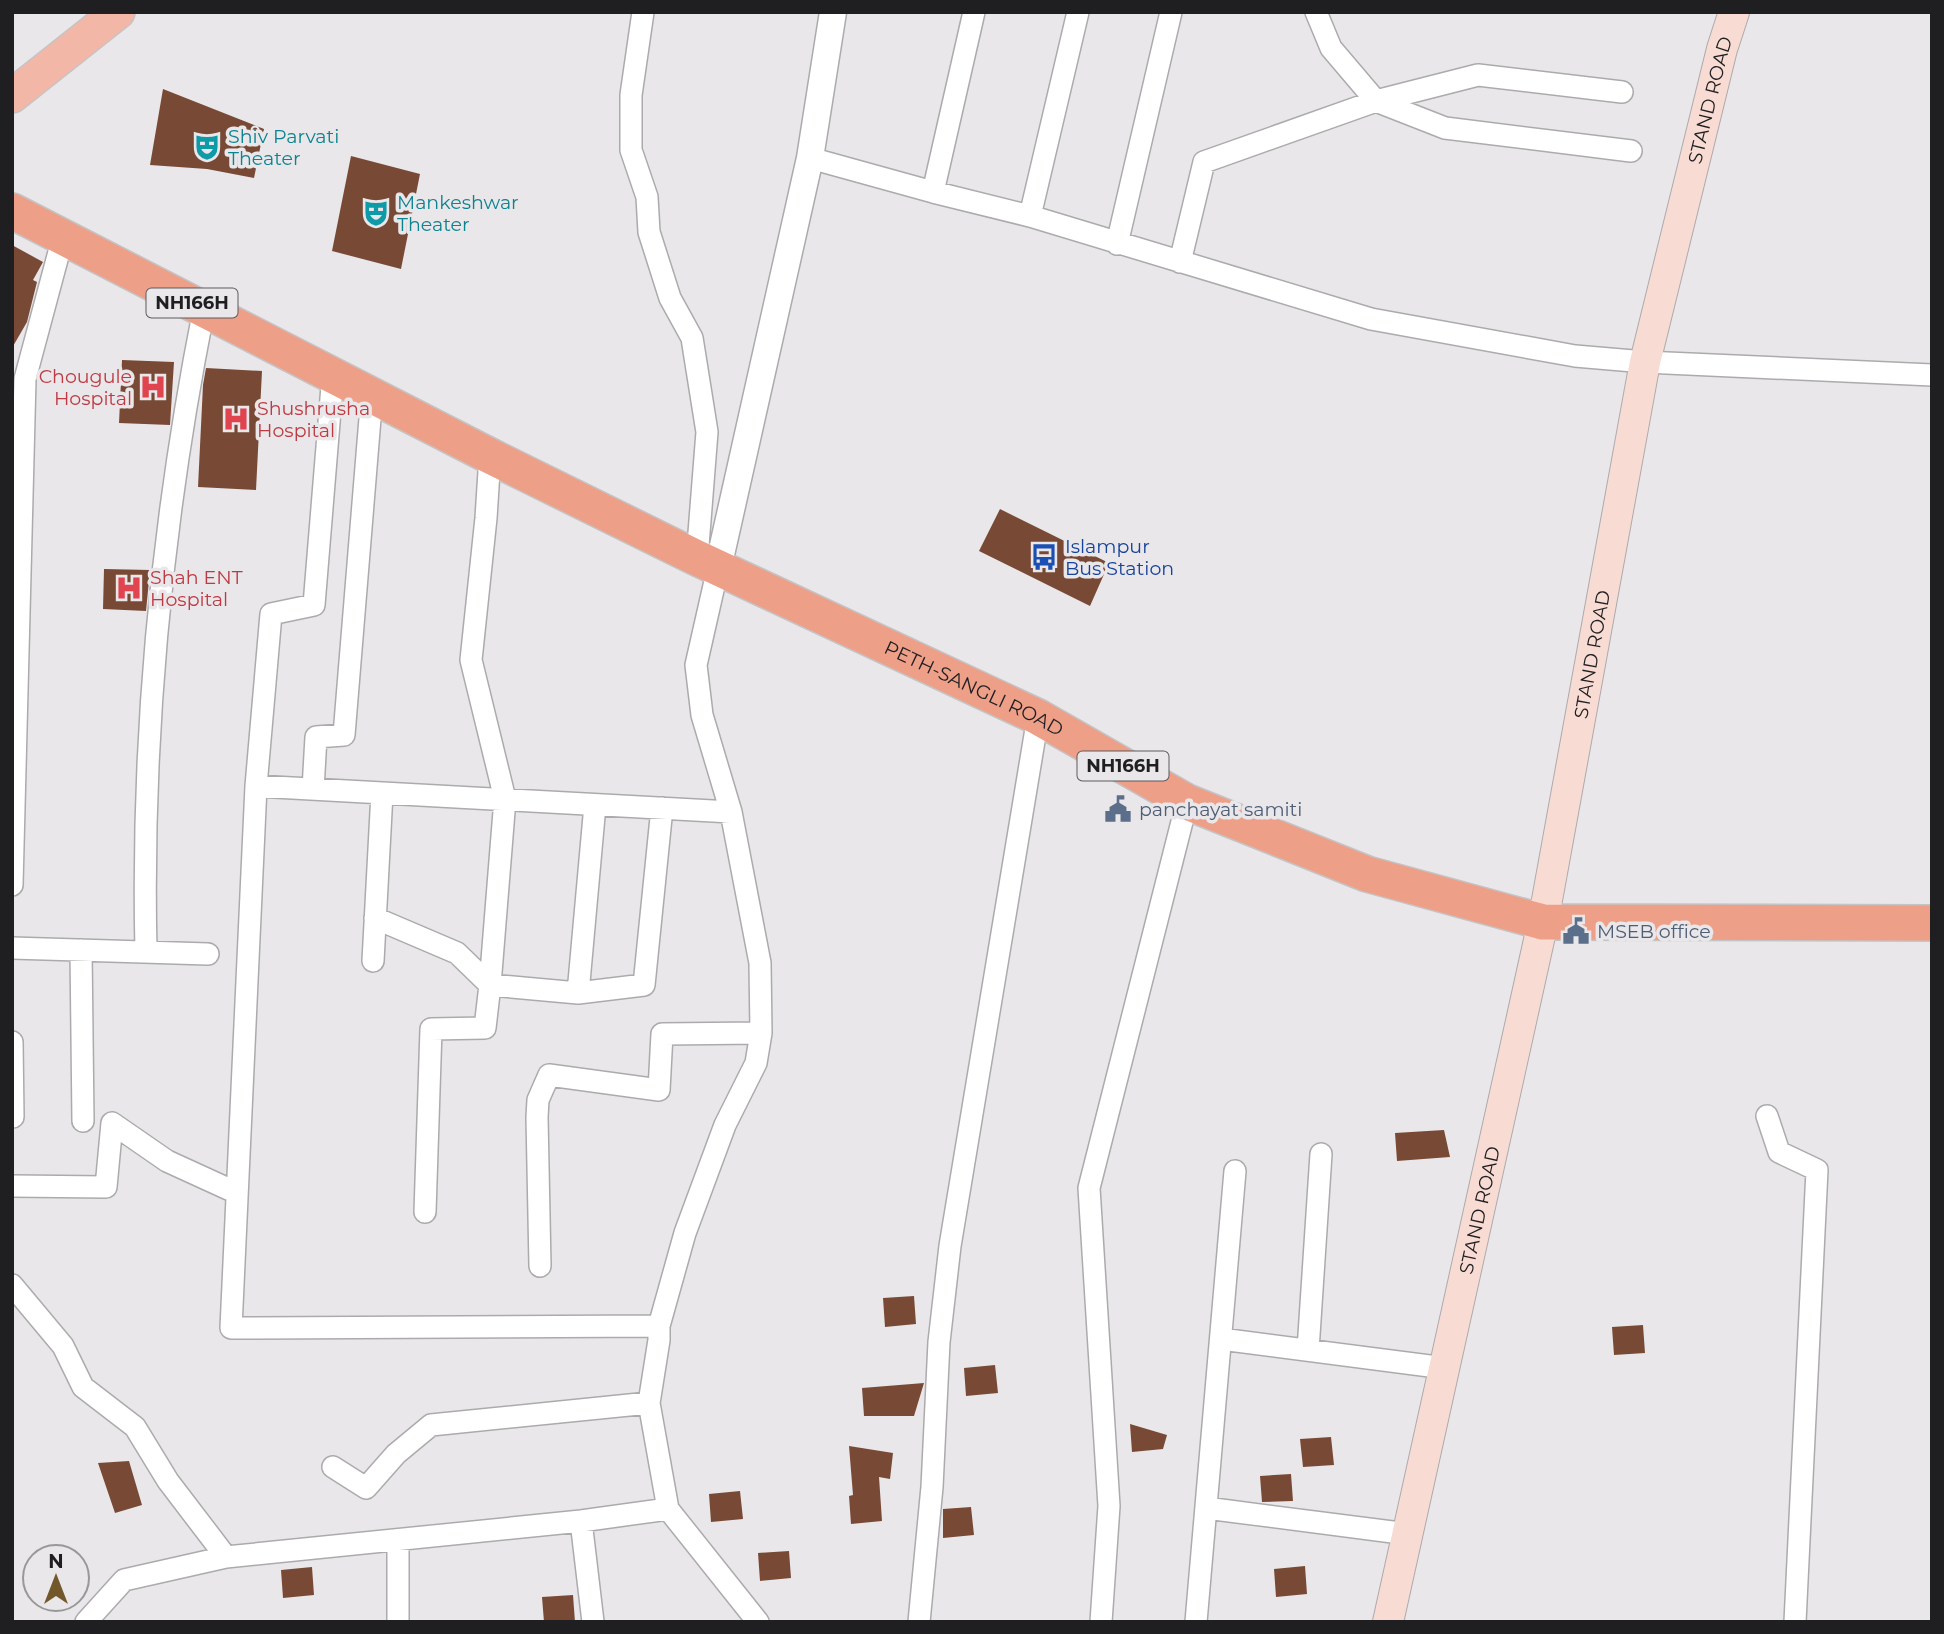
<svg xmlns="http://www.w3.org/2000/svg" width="1944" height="1634" font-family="Montserrat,sans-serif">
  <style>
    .building { fill: #784a35 }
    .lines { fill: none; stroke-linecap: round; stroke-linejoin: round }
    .minor-casing { stroke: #acaaad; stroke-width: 24 }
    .tertiary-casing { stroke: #acaaad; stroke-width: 29 }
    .secondary-casing { stroke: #acaaad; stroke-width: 32 }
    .primary-casing { stroke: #c5c4c5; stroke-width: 36 }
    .trunk-casing { stroke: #c5c4c5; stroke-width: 38 }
    .minor { stroke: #fff; stroke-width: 21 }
    .tertiary { stroke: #fff; stroke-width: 26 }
    .secondary { stroke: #f8dbd3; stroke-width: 30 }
    .primary { stroke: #f2b7a6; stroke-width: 33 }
    .trunk { stroke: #ee9f88; stroke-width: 35 }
    .labels { text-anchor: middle; stroke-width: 7; stroke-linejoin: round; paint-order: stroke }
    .shield { fill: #e9e7ea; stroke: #5c5a5d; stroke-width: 2 }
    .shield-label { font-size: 18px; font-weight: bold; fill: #1f1e20 }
    .street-label { font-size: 19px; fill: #1f1e20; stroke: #e9e7ea }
    .culture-label { font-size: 19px; fill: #0d838f; stroke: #e9e7ea; text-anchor: start }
    .health-label { font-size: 19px; fill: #be3a42; stroke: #e9e7ea; text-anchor: start }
    .transit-label { font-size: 19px; fill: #164399; stroke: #e9e7ea; text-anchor: start }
    .service-label { font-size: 19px; fill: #4e5e75; stroke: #e9e7ea; text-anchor: start }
  </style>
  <rect width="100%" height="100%" fill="#e9e7ea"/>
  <!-- building -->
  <path class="building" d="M163,89L264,129L254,178L207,169L150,165Z
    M351,156L420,174L401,269L332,251Z
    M12,245L43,262L33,280L37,282L27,322L12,348Z
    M122,360L174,362L170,425L119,423Z
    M206,368L262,371L256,490L198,487L203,385Z
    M1000,509L1109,563L1090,606L979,551Z
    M104,569L150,570L146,611L103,609Z
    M1444,1130L1450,1157L1397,1161L1395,1133Z
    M914,1296L916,1324L885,1327L883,1298Z
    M1643,1325L1645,1353L1614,1355L1612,1327Z
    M995,1365L998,1393L966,1396L964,1368Z
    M924,1383L914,1416H864L862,1388Z
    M1130,1424L1167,1435L1163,1449L1132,1452Z
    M1331,1437L1334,1465L1303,1467L1300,1439Z
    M849,1446L893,1453L890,1479L879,1477L882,1521L851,1524L849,1496L853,1495Z
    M129,1461L142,1505L115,1513L98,1463Z
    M1291,1474L1293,1501L1262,1502L1260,1476Z
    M740,1491L743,1519L711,1522L709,1494Z
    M971,1507L974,1535L943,1538V1509Z
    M789,1551L791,1578L760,1581L758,1553Z
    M1305,1566L1307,1594L1276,1597L1274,1569Z
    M312,1567L314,1595L283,1598L281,1570Z
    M573,1595L575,1622H544L542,1597Z"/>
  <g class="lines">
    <defs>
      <path id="minor" d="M643,12L631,95V150L647,197L649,232L670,298L692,338L707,432L697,558
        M1376,101L1445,128L1631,151
        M1376,101L1478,75L1622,92
        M810,158L933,192L1030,216L1371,319L1575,356L1645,362L1932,375
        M933,192L974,12
        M1030,216L1078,12
        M1117,244L1171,12
        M1180,262L1204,162L1376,101L1331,48L1316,12
        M333,374L314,605L271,614L256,786L231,1328L659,1326
        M718,568L696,665L702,715L731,812L760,963L761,1033L756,1063L725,1125L685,1233L659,1326V1340L649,1403L668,1509L758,1622
        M256,786L731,812
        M313,789L316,737L344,735L372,394
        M12,885L25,379L63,237
        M375,918L457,953L490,985L578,993L644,985L662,808
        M12,948L208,954
        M81,950L83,1121
        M146,952C141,737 162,520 204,309
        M373,961L382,793
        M578,993L595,805
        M12,1042L13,1117
        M1767,1116L1779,1152L1817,1170L1795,1622
        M12,1186L106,1187L112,1123L167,1161L237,1193
        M425,1212L431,1029L485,1028L490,985L505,799L471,660L486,518L490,456
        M540,1266L537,1117L538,1100L549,1075L659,1090L662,1034L761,1033
        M12,1285L63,1346L83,1387L135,1427L168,1481L226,1557
        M1221,1339L1445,1368
        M1308,1350L1321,1154
        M333,1467L366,1488L396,1454L431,1425L649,1403
        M1206,1508L1408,1534
        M581,1521L593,1622
        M86,1622L124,1580L226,1557L581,1521L668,1509
        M398,1622V1540
        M919,1622L932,1487L939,1342L950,1246L1038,717
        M1101,1622L1109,1506L1089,1188L1187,802
        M1196,1622L1235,1171"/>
      <path id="tertiary" d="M718,568L810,158L833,12"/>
      <g id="secondary">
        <path id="s1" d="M1388,1622L1543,922L1645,362L1722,49L1734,12"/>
      </g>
      <path id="primary" d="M12,96L118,12"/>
      <g id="trunk">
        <path id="s2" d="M12,211L490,456L697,558L1038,717L1187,802L1367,874L1543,922L1932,923"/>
      </g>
    </defs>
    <!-- minor casing -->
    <use href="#minor" class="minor-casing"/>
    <!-- tertiary casing -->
    <use href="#tertiary" class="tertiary-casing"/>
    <!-- secondary casing -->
    <use href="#secondary" class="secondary-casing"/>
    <!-- primary casing -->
    <use href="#primary" class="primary-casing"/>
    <!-- trunk casing -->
    <use href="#trunk" class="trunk-casing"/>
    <!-- minor -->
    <use href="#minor" class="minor"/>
    <!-- tertiary -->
    <use href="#tertiary" class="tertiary"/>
    <!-- secondary -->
    <use href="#secondary" class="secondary"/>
    <!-- primary -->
    <use href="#primary" class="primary"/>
    <!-- trunk -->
    <use href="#trunk" class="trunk"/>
  </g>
  <!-- icons -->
  <defs>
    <symbol id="theatre-bare" viewBox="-9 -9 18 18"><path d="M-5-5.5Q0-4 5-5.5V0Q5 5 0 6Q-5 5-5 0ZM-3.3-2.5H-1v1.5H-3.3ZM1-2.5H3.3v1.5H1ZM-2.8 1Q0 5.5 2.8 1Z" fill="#0f9aa8" stroke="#e9e7ea" stroke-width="2.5" paint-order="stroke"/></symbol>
    <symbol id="hospital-bare" viewBox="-9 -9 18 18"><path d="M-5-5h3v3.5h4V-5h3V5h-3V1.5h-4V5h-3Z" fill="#e0444e" stroke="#e9e7ea" stroke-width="2.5" paint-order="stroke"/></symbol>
    <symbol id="bus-bare" viewBox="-9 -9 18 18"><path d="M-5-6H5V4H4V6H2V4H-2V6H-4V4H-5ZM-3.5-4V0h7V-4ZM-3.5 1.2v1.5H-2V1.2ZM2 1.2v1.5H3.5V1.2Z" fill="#1a4fb4" stroke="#e9e7ea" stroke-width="2.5" paint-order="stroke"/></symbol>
    <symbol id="civic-bare" viewBox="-9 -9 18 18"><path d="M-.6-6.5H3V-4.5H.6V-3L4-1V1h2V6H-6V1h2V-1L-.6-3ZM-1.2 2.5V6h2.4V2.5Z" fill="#5c6f8a" stroke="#e9e7ea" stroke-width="2.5" paint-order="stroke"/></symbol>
  </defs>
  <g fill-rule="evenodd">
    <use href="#theatre-bare" x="188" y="128" width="38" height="38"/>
    <use href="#theatre-bare" x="357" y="194" width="38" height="38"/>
    <use href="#hospital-bare" x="134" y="368" width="38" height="38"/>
    <use href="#hospital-bare" x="217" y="400" width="38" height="38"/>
    <use href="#bus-bare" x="1025" y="538" width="38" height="38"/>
    <use href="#hospital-bare" x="110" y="569" width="38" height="38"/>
    <use href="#civic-bare" x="1099" y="790" width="38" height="38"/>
    <use href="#civic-bare" x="1557" y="912" width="38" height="38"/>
  </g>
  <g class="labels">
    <!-- shield labels -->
    <g class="shield">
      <rect x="146.5" y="288.5" width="91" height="29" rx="5"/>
      <rect x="1077.5" y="751.5" width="91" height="29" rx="5"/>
    </g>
    <g class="shield-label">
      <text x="192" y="309">NH166H</text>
      <text x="1123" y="772">NH166H</text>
    </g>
    <!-- street labels -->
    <g class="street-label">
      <text dy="7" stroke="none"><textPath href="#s1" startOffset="1556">STAND ROAD</textPath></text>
      <text dy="7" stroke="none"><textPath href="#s1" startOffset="989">STAND ROAD</textPath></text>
      <text dy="7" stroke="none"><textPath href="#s2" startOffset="1074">PETH-SANGLI ROAD</textPath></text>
      <text dy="7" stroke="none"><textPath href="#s1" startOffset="422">STAND ROAD</textPath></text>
    </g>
    <!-- culture labels -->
    <g class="culture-label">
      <text x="228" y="143">Shiv Parvati<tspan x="228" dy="22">Theater</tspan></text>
      <text x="397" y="209">Mankeshwar<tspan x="397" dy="22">Theater</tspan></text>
    </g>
    <!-- health labels -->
    <g class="health-label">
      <text x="132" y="383" text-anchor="end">Chougule<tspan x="132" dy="22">Hospital</tspan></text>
      <text x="257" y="415">Shushrusha<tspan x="257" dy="22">Hospital</tspan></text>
      <text x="150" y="584">Shah ENT<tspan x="150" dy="22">Hospital</tspan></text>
    </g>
    <!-- transit labels -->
    <g class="transit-label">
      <text x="1065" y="553">Islampur<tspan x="1065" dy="22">Bus Station</tspan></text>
    </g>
    <!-- service labels -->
    <g class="service-label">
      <text x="1139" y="816">panchayat samiti</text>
      <text x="1597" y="938">MSEB office</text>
    </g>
  </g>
  <!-- border -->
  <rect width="1944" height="1634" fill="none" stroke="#1f1e20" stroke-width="28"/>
  <!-- north arrow -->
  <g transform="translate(56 1578)"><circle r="33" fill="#e9e7ea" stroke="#989799" stroke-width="2"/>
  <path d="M0-5L12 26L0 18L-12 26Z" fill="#715729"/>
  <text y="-10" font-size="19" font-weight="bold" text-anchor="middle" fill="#1f1e20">N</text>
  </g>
</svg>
